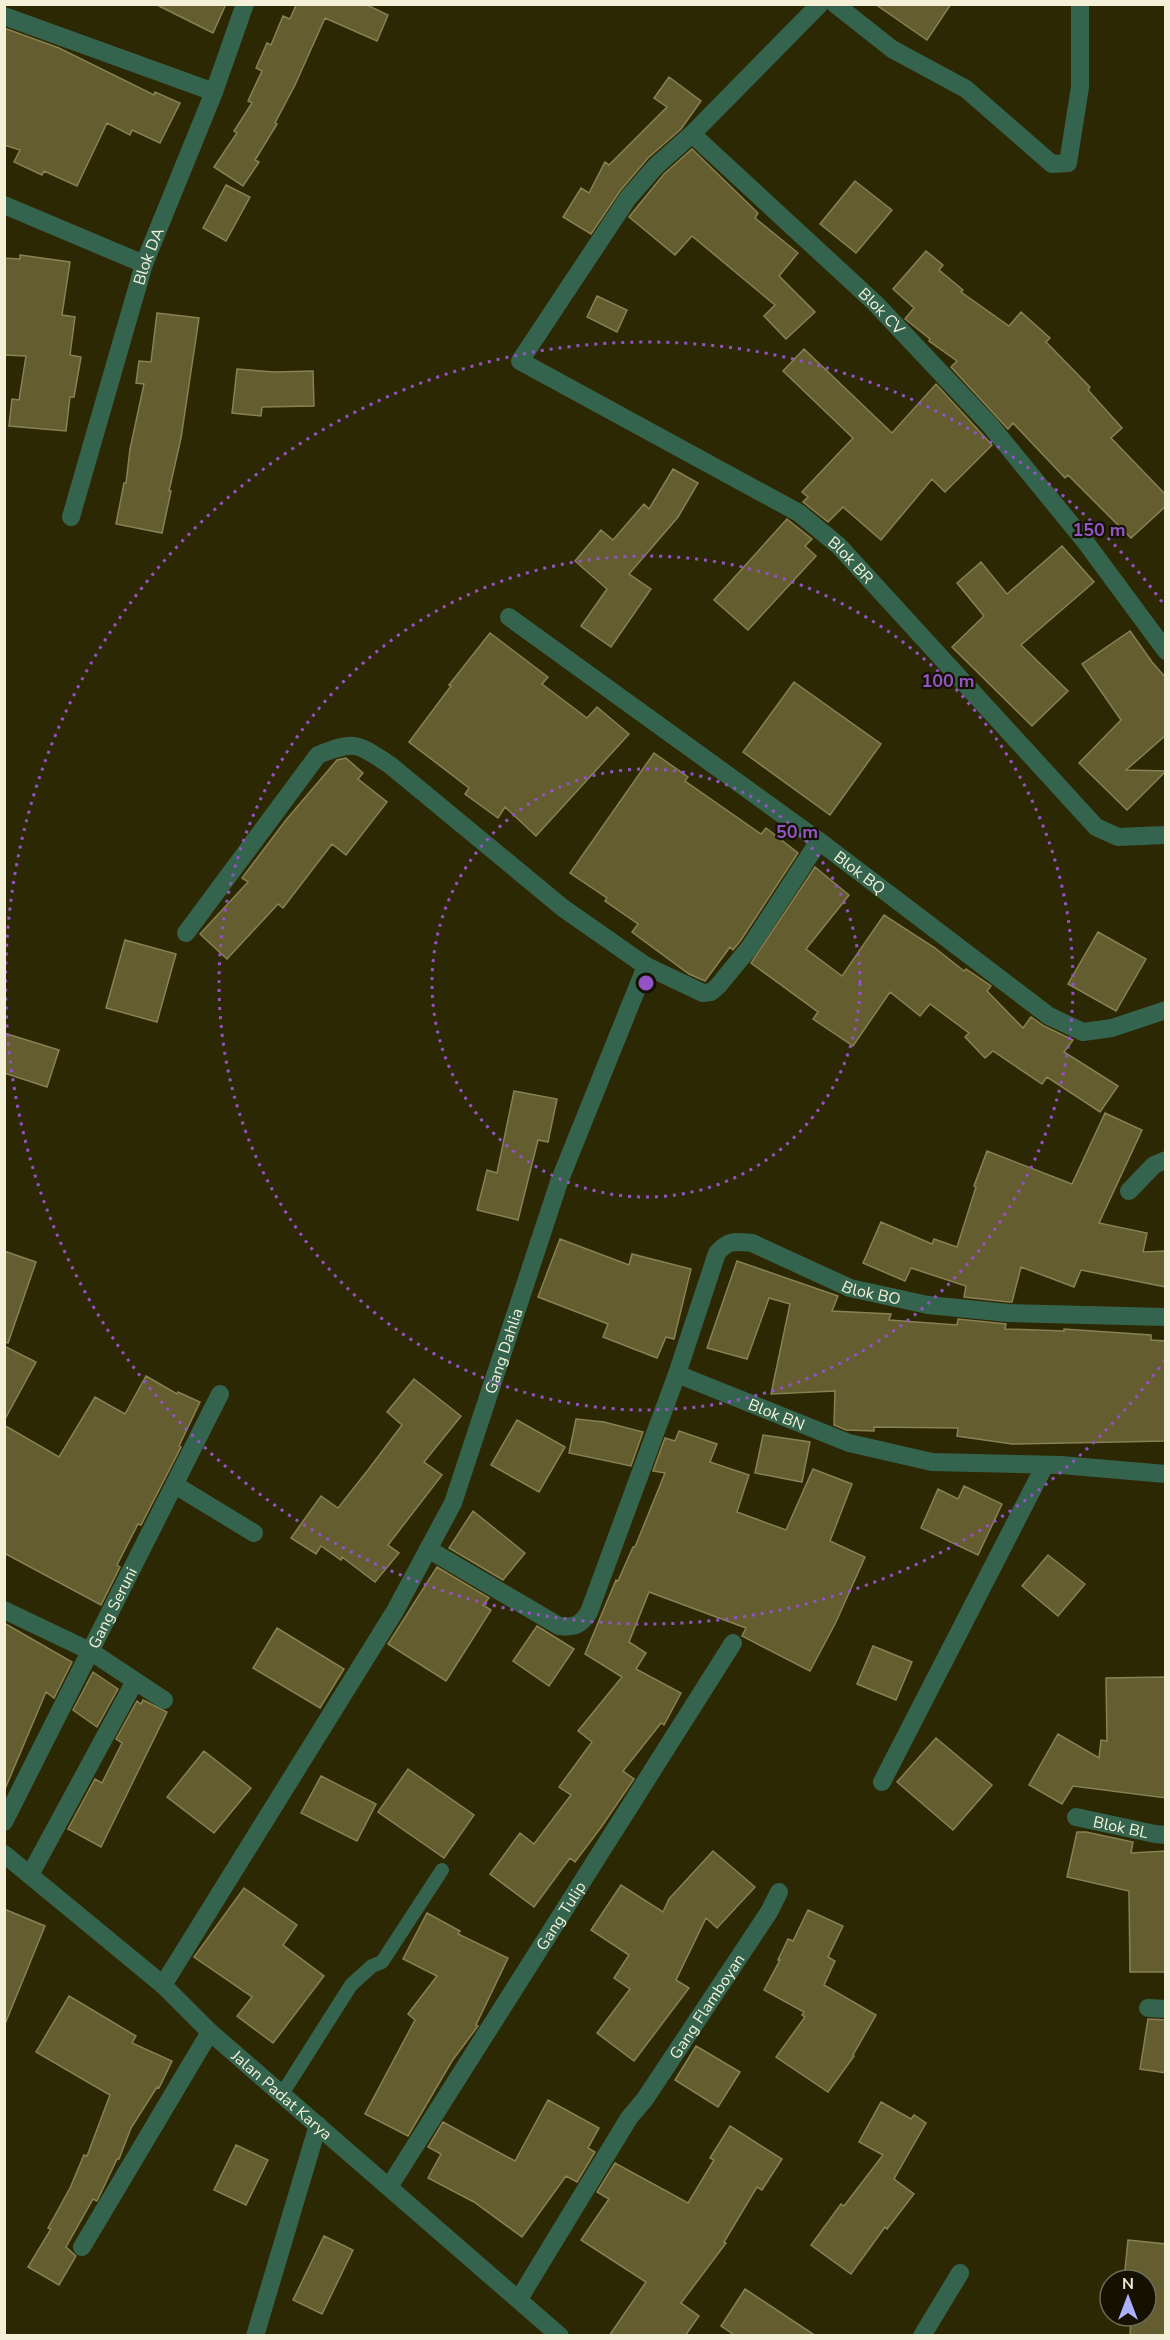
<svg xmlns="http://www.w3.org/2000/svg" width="1170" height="2340" font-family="'Nunito Sans',sans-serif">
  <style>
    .building { fill: #635d2f; stroke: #888152; stroke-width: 1.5 }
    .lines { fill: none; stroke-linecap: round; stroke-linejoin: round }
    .lane { stroke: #35644e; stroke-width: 14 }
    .street { stroke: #35644e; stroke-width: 18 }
    .ring { fill: none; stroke: #9353c4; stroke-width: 3; stroke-dasharray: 3 6 }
    .labels { text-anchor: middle; stroke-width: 4.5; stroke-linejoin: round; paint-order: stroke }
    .street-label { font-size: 16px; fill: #f3f0d7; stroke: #141101 }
    .centre { fill: #9353c4; stroke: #141101; stroke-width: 3 }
    .ring-label { font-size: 18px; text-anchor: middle; font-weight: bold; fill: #9353c4; stroke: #141101; stroke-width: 4.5; stroke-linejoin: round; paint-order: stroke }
  </style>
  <rect width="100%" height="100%" fill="#2d2804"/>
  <!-- building -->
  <path class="building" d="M155,4H226L213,33Z
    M294,4H365L388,15L377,41L325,18L295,85L275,123L277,124L255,160L259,162L243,186L214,167L237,133L234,131L252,103L248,101L262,71L256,68L267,43L271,45L283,16L290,19L296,5Z
    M875,4H951L927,40Z
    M4,28L59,48L154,95L155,92L180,103L160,143L132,130L130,135L107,123L77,186L44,171L42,175L14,162L20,150L4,145Z
    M669,77L701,101L681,129L648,158L620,191L591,234L563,217L581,188L589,193L605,162L609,165L667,107L654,98Z
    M692,149L758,213L755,218L798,253L779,276L815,312L786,339L764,316L775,305L692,236L675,255L629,217L664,174Z
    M855,181L892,210L856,253L820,224Z
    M226,185L250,197L226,241L203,228Z
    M926,251L943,265L939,270L963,290L961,292L1009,326L1021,312L1050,338L1046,342L1090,387L1088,390L1122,428L1111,438L1166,495V506L1131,538L1068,475L1065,478L1013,423L1008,429L951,367L957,361L929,341L930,339L905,319L914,308L893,289Z
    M20,255L70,262L62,315L75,317L70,355L81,357L74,397H70L66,431L9,426L12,399L19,400L26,356L4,355V258L20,259Z
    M597,296L627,310L617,332L587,317Z
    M157,313L199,318L181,438L169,491H171L162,533L116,524L124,483H126L130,449L144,384L136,383L139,361L151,362Z
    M804,349L892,433L936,384L992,445L945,492L932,479L881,540L843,507L828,522L803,502L808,497L802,492L853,438L783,371Z
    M237,369L274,372L313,371L314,406L262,407L261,416L232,413Z
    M673,469L698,483L678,517L629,574L651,589L611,647L581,626L607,589L575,561L601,530L613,540L644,504L649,509Z
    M787,519L812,539L805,546L816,556L748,630L714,600Z
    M1062,546L1094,582L1021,645L1068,691L1032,726L952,647L984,616L957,583L981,562L1007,594Z
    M1130,631L1152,662L1166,678V735L1126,770L1166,771L1127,810L1079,763L1121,720L1082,664Z
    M490,633L548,677L542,684L587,718L597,707L629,734L536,836L505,807L498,818L465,794L469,788L409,742L451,686L449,685Z
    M794,682L881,744L830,815L743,752Z
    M654,753L688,777L685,781L761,834L766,828L798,853L741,940L733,950L730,947L705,981L689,974L632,932L638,924L605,901L607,898L570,873Z
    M346,758L363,773L358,779L387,802L346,855L332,844L283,908L278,904L227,959L200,934L248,882L242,878L286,820L337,760Z
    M815,867L849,895L806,949L842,976L884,915L935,948L964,971L966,969L991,986L987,991L1023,1028L1031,1017L1044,1026L1073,1040L1064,1052L1118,1086L1100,1112L1047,1077L1042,1084L993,1051L985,1058L965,1037L969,1033L930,1004L920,1016L890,992L853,1046L813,1019L818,1012L751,963Z
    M1098,932L1146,959L1116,1011L1068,984Z
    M125,940L176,954L157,1022L106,1008Z
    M4,1033L59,1050L47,1087L4,1073Z
    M514,1091L557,1099L548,1142L538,1140L518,1220L477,1210L487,1170L497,1173Z
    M1105,1113L1142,1130L1099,1223L1147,1233L1143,1252L1166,1251V1287L1081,1270L1074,1287L1021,1267L1012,1302H1009L964,1297L966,1286L911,1268L905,1281L863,1263L881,1222L932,1244L934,1239L957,1247L976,1187L974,1186L987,1151L1072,1184Z
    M560,1239L629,1265L632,1254L691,1269L674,1339L666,1337L657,1358L603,1337L608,1324L538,1297Z
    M4,1251L36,1262L8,1343L4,1342Z
    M737,1261L838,1296L832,1311L891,1314L889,1320L957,1325L958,1319L1006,1324L1005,1329L1064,1331V1329L1151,1335V1340L1166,1341V1441L1012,1444L957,1436L958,1428L874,1427V1431L846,1430L834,1425L835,1391L771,1394L790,1304L769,1298L747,1359L707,1348Z
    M4,1346L36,1362L4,1421Z
    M146,1376L177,1394L178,1392L200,1402L179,1446L181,1447L141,1525L138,1524L117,1565L120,1567L101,1605L4,1553V1425L59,1457L95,1397L125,1414Z
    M414,1379L461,1416L424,1462L442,1475L388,1545L399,1553L375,1582L342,1557L341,1560L321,1546L316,1554L291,1538L321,1496L338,1508L368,1470L402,1425L387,1412Z
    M576,1419L604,1422L643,1432L631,1466L569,1453Z
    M517,1420L565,1447L539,1492L491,1465Z
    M679,1431L717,1444L710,1462L749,1475L737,1512L786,1530L813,1469L852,1484L830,1541L865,1557L836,1622L810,1671L742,1636L746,1628L649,1592L629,1642L646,1653L636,1669L681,1693L664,1725L661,1723L623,1771L634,1779L602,1826L575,1862L570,1858L534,1907L490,1874L520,1833L534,1844L571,1795L559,1787L592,1742L578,1731L622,1677L585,1654L616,1580L618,1581L633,1547H635L665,1473L653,1471L665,1438L675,1441Z
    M763,1435L810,1442L802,1482L755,1473Z
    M964,1486L1002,1504L978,1555L921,1528L938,1489L958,1499Z
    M473,1511L525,1553L503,1580L449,1548Z
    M1048,1555L1085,1584L1058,1616L1022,1586Z
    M437,1567L489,1598L483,1605L491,1610L446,1681L388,1644Z
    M4,1623L72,1662L54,1698L46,1692L5,1789Z
    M537,1626L574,1649L549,1686L513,1661Z
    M277,1628L344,1669L320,1708L253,1668Z
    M873,1646L912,1662L896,1700L857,1684Z
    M93,1672L118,1689L97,1727L73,1710Z
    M1166,1677V1798L1073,1786L1062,1804L1029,1785L1058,1734L1099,1758L1101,1740L1107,1741L1106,1678Z
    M143,1700L167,1712L101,1847L68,1829L95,1779L102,1783L122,1743L116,1739L137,1701L141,1704Z
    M936,1738L992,1785L953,1830L897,1782Z
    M204,1751L251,1788L214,1833L167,1797Z
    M408,1769L474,1815L444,1858L378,1812Z
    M321,1776L376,1804L357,1841L301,1813Z
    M1077,1832H1086L1133,1842L1131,1853L1166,1851V1972H1130L1129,1891L1067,1877Z
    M713,1851L755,1887L717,1928L706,1918L676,1980L689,1988L634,2061L597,2033L630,1989L614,1978L629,1955L591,1930L621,1885L663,1912L669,1899Z
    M244,1888L297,1925L283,1945L324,1976L273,2043L237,2016L252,1997L194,1957Z
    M4,1909L45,1926L5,2024H4Z
    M808,1910L843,1926L828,1957L835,1961L824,1985L876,2015L853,2055L854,2056L828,2092L776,2057L805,2017L802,2015L804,2012L764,1990L780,1960H778L788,1939L793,1941Z
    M427,1913L460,1931L458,1934L508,1958L476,2025L478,2026L452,2061L408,2136L365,2114L415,2020L408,2014L437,1976L403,1959Z
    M69,1996L136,2036L132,2043L172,2061L159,2088L157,2087L131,2128L119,2159H117L99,2197L97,2201L93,2199L66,2247L76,2256L59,2285L28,2267L51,2229L48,2228L70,2188L84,2155L87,2156L110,2095L36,2052Z
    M1148,2019L1166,2020V2073L1140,2069Z
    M696,2046L740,2072L718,2107L675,2080Z
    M548,2100L599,2128L588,2148L595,2152L577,2182L566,2176L522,2237L474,2202L428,2178L441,2154L428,2147L443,2122L515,2161Z
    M881,2102L911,2119L914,2115L926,2123L894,2179L914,2194L887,2229L885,2227L851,2274L811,2245L841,2204L844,2206L883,2155L859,2142Z
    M730,2126L782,2159L762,2190L757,2187L724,2242L726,2243L681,2303L699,2316L685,2336H609L646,2282L581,2240L609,2199L597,2192L615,2163L688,2203L714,2160L710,2158Z
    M236,2145L268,2160L246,2205L214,2190Z
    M324,2236L353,2250L322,2314L293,2300Z
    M1128,2240L1166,2244V2336H1130L1131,2316H1146V2280H1124Z
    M745,2289L816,2336H736L721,2326Z"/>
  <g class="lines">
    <!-- lane -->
    <path class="lane" d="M282,2094L351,1985L372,1966L382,1962L442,1870"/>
    <!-- street -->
    <g class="street">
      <path id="s1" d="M820,4L692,134L875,303L990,425L1084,540L1166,651"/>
      <path d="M835,4L892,49L966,89L1052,164L1068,163L1080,87V4"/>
      <path d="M4,16L214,92"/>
      <path id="s2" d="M692,134L656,166L628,198L520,361L799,513L839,546L1096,827L1118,837L1166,835"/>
      <path d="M4,205L144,264"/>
      <path id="s3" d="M71,517L144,264L214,92L245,4"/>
      <path id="s4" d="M509,617L819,841L1049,1016L1083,1032L1112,1028L1166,1010"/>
      <path d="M186,933L318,755C356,740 356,743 390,765L563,908L646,966L703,993L711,992L718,986L750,947L819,841"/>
      <path d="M1129,1191L1154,1165L1166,1160"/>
      <path id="s5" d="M677,1374L717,1253C728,1240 735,1241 752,1243L850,1288L928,1305L1008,1313L1166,1317"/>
      <path d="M175,1485L254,1533"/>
      <path id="s6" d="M428,1549L559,1626C574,1628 581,1625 589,1612L677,1374L849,1443L932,1462L1061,1465L1166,1474"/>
      <path d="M4,1610L90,1651L164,1700"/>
      <path d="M882,1782L1045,1465"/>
      <path id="s7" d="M1076,1817L1155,1834L1166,1835"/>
      <path id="s8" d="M4,1822L220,1394"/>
      <path id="s9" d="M4,1854L163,1985L210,2032L560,2336"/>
      <path d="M30,1875L135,1681"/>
      <path id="s10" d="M163,1985L395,1611L453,1503L559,1182L646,966"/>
      <path d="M1148,2008L1166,2009"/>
      <path id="s11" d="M389,2187L733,1643"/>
      <path d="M82,2247L210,2032"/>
      <path id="s12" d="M519,2299L629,2118L645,2099L769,1912L779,1892"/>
      <path d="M255,2336L318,2125"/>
      <path d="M922,2336L960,2273"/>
    </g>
  </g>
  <!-- distance rings -->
  <g class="ring">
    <circle cx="646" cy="983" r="214"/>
    <circle cx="646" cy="983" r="427"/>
    <path d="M1165 1360A641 641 0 1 1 1165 606"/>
  </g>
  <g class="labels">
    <!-- street labels -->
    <g class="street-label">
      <text dy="6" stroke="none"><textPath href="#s3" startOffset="272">Blok DA</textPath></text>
      <text dy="6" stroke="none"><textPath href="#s1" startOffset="442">Blok CV</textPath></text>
      <text dy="6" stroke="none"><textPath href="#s2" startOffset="674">Blok BR</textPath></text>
      <text dy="6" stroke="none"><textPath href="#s4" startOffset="434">Blok BQ</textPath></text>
      <text dy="6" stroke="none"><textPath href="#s5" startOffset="296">Blok BO</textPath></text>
      <text dy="6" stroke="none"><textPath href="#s10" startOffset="723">Gang Dahlia</textPath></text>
      <text dy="6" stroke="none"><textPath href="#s6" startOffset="549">Blok BN</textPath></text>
      <text dy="6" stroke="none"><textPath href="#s8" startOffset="240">Gang Seruni</textPath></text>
      <text dy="6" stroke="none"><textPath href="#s7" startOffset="46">Blok BL</textPath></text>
      <text dy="6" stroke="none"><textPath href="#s11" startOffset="321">Gang Tulip</textPath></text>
      <text dy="6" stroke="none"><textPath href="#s12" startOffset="348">Gang Flamboyan</textPath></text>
      <text dy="6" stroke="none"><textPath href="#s9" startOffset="368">Jalan Padat Karya</textPath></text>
    </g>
  </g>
  <circle cx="646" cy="983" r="9" class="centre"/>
  <g class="ring-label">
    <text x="1099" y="536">150 m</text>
    <text x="948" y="687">100 m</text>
    <text x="797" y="838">50 m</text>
  </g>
  <!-- border -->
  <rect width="1170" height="2340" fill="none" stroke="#f3f0d7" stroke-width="12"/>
  <!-- north arrow -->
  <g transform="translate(1128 2298)"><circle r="28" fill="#141101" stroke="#6d6a57" stroke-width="1.5"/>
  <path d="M0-4.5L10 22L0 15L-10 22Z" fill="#acaffb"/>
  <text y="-9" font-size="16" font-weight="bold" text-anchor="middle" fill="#f3f0d7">N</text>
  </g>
</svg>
